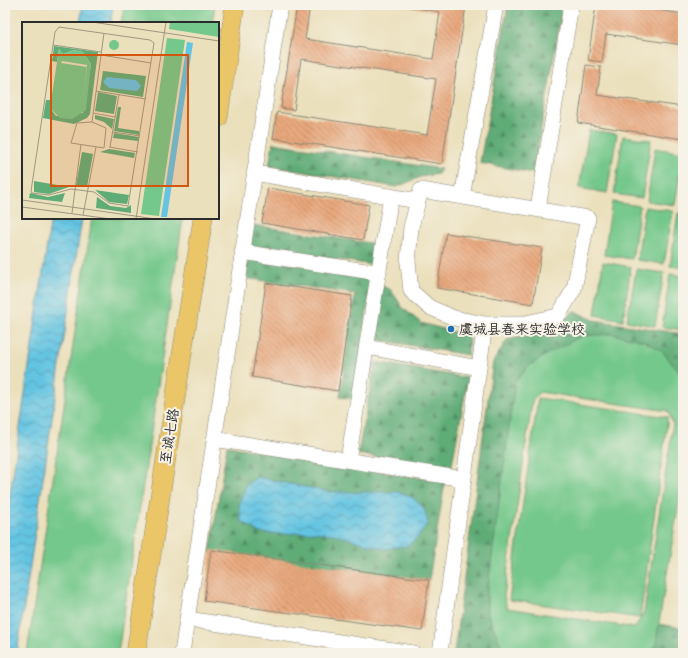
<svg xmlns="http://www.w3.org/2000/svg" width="688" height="658" font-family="'Architects Daughter','LXGW WenKai TC',sans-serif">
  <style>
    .forest { fill: url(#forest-firs); stroke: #456c51 }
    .park { fill: #74c88b; stroke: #507a5b; fill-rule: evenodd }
    .water { fill: url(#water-waves); stroke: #487886 }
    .building { fill: url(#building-back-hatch) }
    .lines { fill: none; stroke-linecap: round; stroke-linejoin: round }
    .minor-casing { stroke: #8b8674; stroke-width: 16 }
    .major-casing { stroke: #8b8674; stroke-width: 20 }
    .minor { stroke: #fff; stroke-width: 15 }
    .major { stroke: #eac669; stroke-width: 19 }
    .poi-dot { fill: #1f6fb2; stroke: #f7f3e8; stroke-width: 1.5 }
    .labels { text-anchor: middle; stroke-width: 4; stroke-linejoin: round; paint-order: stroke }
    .poi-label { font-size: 14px; fill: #2b2b2b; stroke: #f7f3e8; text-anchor: start }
    .street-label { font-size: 14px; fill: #2b2b2b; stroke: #f7f3e8 }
    .inset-road { fill: none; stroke: #9e9882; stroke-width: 1 }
    .view { fill: #d5540f; fill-opacity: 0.15; stroke: #d5540f; stroke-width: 2 }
    .inset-edge { fill: none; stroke: #2b2b2b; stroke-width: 2 }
  </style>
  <defs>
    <pattern id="forest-firs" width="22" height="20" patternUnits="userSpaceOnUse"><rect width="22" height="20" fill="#5fac77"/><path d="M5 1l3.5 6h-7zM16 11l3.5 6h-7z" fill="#4f8c62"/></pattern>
    <pattern id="water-waves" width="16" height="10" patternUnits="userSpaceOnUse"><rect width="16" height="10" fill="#64c4e2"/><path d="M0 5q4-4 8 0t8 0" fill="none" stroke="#539fb7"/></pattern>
    <pattern id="building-back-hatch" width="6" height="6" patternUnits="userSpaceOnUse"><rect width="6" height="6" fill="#e9a87e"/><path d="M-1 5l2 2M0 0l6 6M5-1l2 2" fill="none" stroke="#bd8967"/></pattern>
  </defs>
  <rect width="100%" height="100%" fill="#f7f3e8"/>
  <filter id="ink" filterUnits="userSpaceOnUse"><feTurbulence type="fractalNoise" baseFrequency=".025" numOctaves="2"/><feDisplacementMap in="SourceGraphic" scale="8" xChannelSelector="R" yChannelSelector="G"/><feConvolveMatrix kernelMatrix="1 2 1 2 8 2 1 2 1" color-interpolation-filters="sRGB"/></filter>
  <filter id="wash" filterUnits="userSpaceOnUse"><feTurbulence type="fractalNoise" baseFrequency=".012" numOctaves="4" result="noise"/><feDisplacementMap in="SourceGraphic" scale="16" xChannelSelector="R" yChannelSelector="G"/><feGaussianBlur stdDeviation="0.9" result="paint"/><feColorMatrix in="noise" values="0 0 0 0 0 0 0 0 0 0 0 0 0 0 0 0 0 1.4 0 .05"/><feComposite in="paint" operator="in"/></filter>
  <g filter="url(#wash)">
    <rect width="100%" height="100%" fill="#ebe0bc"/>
    <!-- forest -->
    <path class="forest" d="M508,5H552L563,7L533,173L480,163Z
      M273,143L441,169L438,174L420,177L397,187L269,166Z
      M252,225L376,244L373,265L249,246Z
      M248,258L372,276L354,399L340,397L355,294L245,278Z
      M382,286L391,290L403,308L421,323L469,336L468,355L374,339Z
      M574,311L594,320L683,334V377L680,373L529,366L487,595V612L504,653H454L493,362L507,340C535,334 552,331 574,311Z
      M375,362L468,378L451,470L358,454Z
      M227,446L445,482L429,580L210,552Z
      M658,624L683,628L680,653H654Z"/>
    <!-- park -->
    <path class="park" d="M124,5H215L212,23H121Z
      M589,130L617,134L607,193L579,188Z
      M623,136L651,140L642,198L614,194Z
      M655,148L683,153L675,205L647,201Z
      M612,202L640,206L632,259L604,255Z
      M645,207L673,211L664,264L637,260Z
      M678,213L683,214V268L670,266Z
      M92,218H183L118,653H27Z
      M603,262L631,267L623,320L595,315Z
      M636,269L664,273L655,326L627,321Z
      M670,274L683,276V330L662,327Z
      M613,334L644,341L662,351L683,377V477L654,653H504L487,612V595L515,382L529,366L549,353L582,336ZM539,392L668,411L673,424L644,612L635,628L507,608L504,596L532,402Z
      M538,398L668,417L640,618L509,600Z"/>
    <!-- water -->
    <path class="water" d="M83,5H113L111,23H80Z
      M51,218H82L17,653H5V528Z
      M257,477L330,492H398L412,497L424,508L428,523L418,537L407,546L383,549L333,534L313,532L283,534L260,533L241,521L239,504L246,485Z"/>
    <g id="blocks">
      <!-- building -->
      <path class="building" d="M297,5H310L305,39L433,59L440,12L399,5H466L442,164L273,138L277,112L427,135L436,79L301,59L294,110L281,108Z
        M596,5H624L683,14V45L606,34L602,62L588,60Z
        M586,65L601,67L597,95L683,107V139L578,123Z
        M268,188L369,205L363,240L262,223Z
        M446,233L542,248L533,304L437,288Z
        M266,283L352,296L338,391L252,377Z
        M211,550L429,580L422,631L204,601Z"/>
    </g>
  </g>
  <g filter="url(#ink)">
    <use href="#blocks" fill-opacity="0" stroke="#8b8674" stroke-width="1"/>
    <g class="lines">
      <defs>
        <path id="minor" d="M254,173L418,201
          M421,190L588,218L574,289L558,316L521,324H485L454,318L429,307L411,291L408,262L411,227Z
          M462,197L496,5
          M538,209L571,5
          M242,252L379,273
          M367,347L479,368
          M214,439L464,479
          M348,460L391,196
          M187,619L413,653
          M182,653L280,5
          M440,653L485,324"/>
        <path id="major" d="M218,118L235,5
          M136,653L203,218"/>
      </defs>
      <!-- minor casing -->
      <use href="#minor" class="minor-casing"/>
      <!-- major casing -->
      <use href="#major" class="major-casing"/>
      <!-- minor -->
      <use href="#minor" class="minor"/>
      <!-- major -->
      <use href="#major" class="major"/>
    </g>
  </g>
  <!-- markers -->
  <circle class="poi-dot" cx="451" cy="329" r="4"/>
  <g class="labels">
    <!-- poi labels -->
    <g class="poi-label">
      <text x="459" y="334">虞城县春来实验学校</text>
    </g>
    <!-- street labels -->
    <g class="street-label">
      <text transform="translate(169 436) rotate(-81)" y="5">至诚七路</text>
    </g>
  </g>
  <!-- overview -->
  <g transform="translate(22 22)">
    <rect width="197" height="197" fill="#ebe0bc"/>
    <path d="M32,24L76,30L68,92L65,96L52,102L21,96L24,78H29L28,86L34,94L61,91L69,42L61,30L52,28L41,32L37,27L35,40L30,39ZM81,49L124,54L121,75L78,68ZM76,70L95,74L92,92L73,89ZM96,85H99L96,106L117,109V113L92,109ZM73,93L92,97L90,107L82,100L73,97ZM92,111L117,115L116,119L91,116ZM87,127L113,131L112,136L78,130ZM60,130L71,132L65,165L54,163ZM12,159L47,165L27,172L12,170ZM73,168L107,173L105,182L87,180ZM8,171L26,175L43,171L40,180L7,176ZM75,175L88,184L104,186L109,183V191L74,186Z" fill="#5fac77"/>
    <path d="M148,0H197V15L147,7ZM145,16L163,18L137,194L119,192ZM87 23a5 5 0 1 1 10 0a5 5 0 1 1-10 0ZM37,27L41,32L52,28L61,30L69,42L64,88L50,97L38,96L28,86ZM40,39L65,43L60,85L65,45L39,41Z" fill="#74c88b" fill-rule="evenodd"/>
    <path d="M165,20L171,21L145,195H139ZM85,55L114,58L119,64L115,69L87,66L81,60Z" fill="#64c4e2"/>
    <path class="inset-road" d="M70,0L197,19M37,5L128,18L132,21L106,184L87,181L72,170L49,167L27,173L10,171L9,169L33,10ZM31,23L79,30M79,33L129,41M74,69L124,77M71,91L93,95M70,100L84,106L82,126L49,121L55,101L70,100L82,11M91,110L118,114M87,125L116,130M88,125L97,72M0,178L134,197M0,185L89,197M50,191L59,122M61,193L74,125M114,197L144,0"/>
    <path class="view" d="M29,33H166V164H29Z"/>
    <rect width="197" height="197" class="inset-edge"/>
  </g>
  <!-- margin -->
  <rect width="688" height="658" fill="none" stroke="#f7f3e8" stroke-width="20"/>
</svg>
